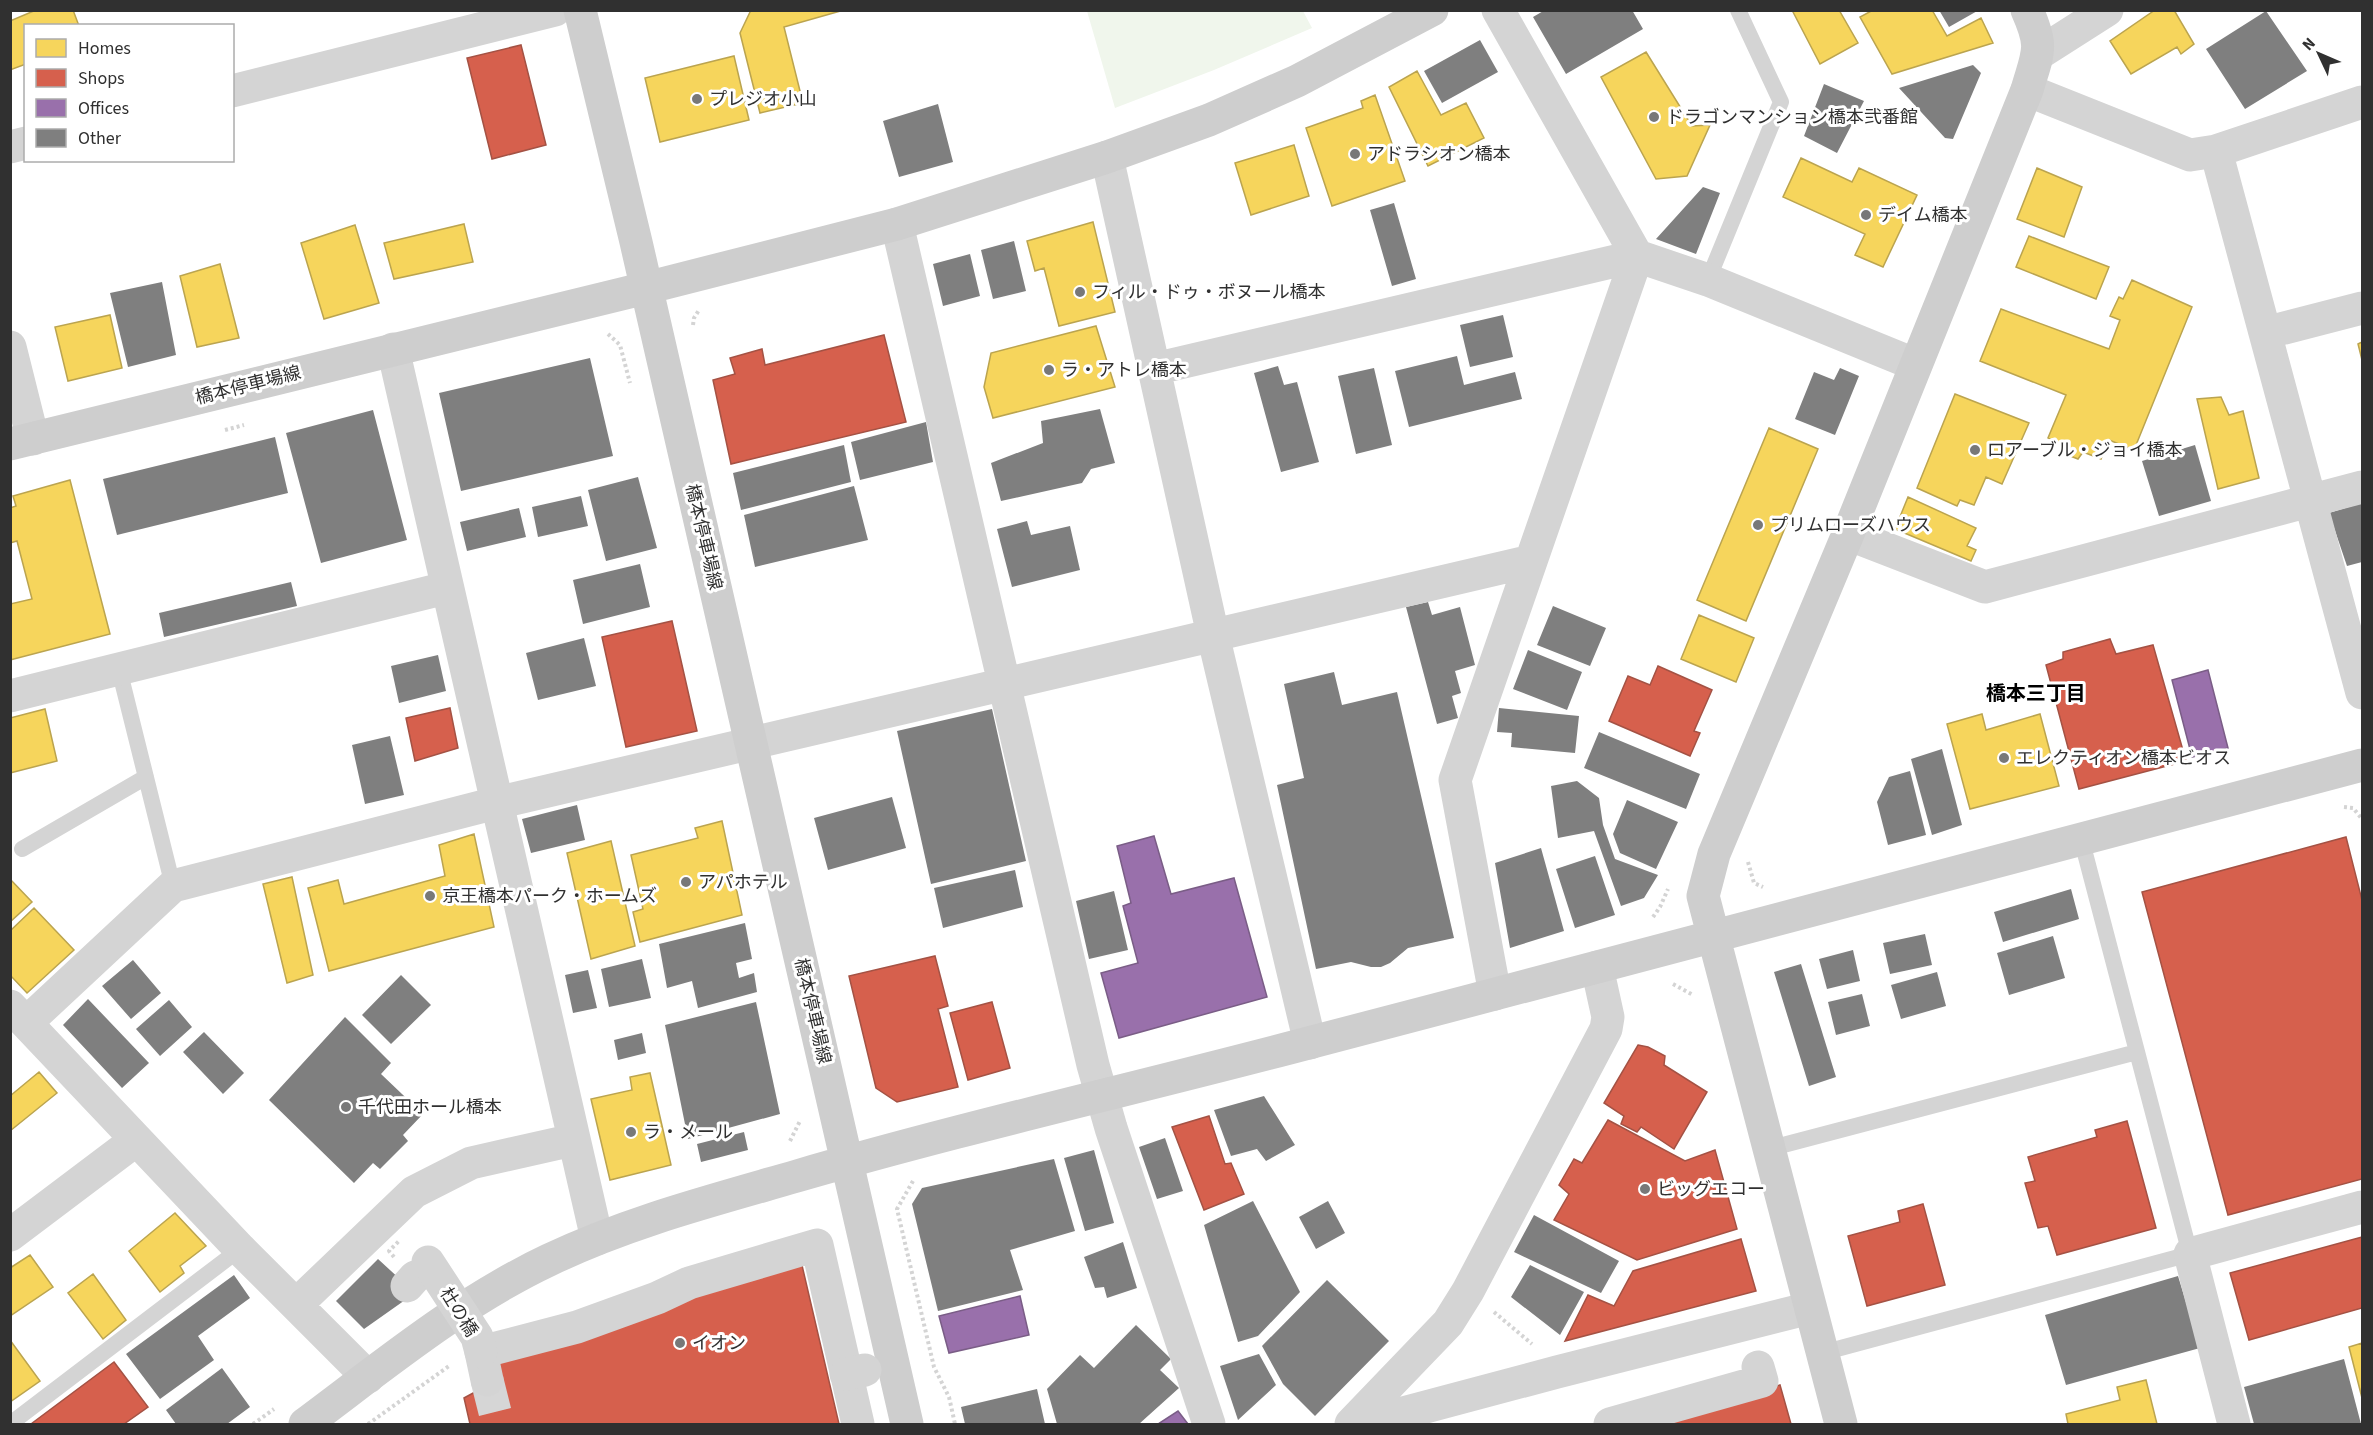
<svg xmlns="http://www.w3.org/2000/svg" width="2373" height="1435" font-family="'Source Sans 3','Noto Sans JP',sans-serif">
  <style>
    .green { fill: #f0f6ec }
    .homes { fill: #f6d55c; stroke: #bba44f; stroke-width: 1.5 }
    .shops { fill: #d6604d; stroke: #a45244; stroke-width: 1.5 }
    .offices { fill: #9970ab; stroke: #7a5d86; stroke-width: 1.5 }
    .building { fill: #7f7f7f }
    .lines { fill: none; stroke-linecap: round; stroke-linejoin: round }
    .street-tunnel { stroke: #d6d6d6; stroke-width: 33; stroke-dasharray: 33 16; stroke-linecap: butt }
    .path { stroke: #d4d4d4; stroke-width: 4; stroke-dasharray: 3 3; stroke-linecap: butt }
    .lane { stroke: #d4d4d4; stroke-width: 16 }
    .street { stroke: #d4d4d4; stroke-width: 33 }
    .secondary { stroke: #cecece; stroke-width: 33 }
    .path-bridge { stroke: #d4d4d4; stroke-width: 4; stroke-dasharray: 3 3; stroke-linecap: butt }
    .street-bridge { stroke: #d4d4d4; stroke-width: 33 }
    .poi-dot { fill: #787878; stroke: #fff; stroke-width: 2 }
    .labels { text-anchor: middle; stroke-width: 6; stroke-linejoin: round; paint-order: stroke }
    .poi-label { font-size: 18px; fill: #303030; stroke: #fff; text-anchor: start }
    .street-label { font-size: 18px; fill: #303030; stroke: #fff }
    .neighbourhood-label { font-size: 20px; font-weight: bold; fill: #000; stroke: #fff }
  </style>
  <rect width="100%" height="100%" fill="#fff"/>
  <!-- green -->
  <path class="green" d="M1087,11H1303L1312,28L1214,70L1115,108Z"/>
  <!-- homes -->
  <path class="homes" d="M36,10H73L79,26H26V64L10,70V21Z
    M751,10H844L784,27L803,103L760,113L740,33Z
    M1792,10H1839L1858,43L1820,64Z
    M1873,10H1932L1947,36L1981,18L1993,43L1892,74L1860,17Z
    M2155,10H2174L2194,44L2181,54L2177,47L2131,74L2110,41Z
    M1646,52L1692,126L1710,125L1687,176L1656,179L1601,77Z
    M734,56L749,120L660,142L645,78Z
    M1417,71L1441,115L1466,103L1484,138L1428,166L1389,87Z
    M1375,95L1405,181L1332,206L1306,128L1363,108L1361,101Z
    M1294,145L1309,196L1251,215L1235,163Z
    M1801,158L1852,182L1859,168L1917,195L1883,267L1855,255L1865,234L1783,197Z
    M2037,168L2082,187L2064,237L2017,219Z
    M1093,222L1115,312L1059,326L1044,268L1035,271L1027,241Z
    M464,224L473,262L394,279L384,243Z
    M355,225L379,303L324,319L301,243Z
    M2029,236L2109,267L2096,299L2016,267Z
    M220,264L239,338L197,347L180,276Z
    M2132,280L2192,307L2134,450L2109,440L2101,459L2083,452L2078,459L2060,452L2063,445L2048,438L2066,395L1980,361L2001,309L2109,349L2120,320L2110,316L2119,297L2123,299Z
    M110,315L122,368L68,381L55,327Z
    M1096,326L1115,387L993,418L984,387L991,353Z
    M2362,342V360L2358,344Z
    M1955,394L2029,423L2002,484L1986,477L1974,505L1960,500L1957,506L1917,488Z
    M2221,397L2229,415L2243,411L2259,478L2218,489L2197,399Z
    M1769,428L1818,449L1746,621L1697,600Z
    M70,480L110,634L10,660V604L32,599L17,541L10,543V508L16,506L13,496Z
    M1908,497L1976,528L1967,546L1976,550L1971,561L1895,529Z
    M1699,615L1754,638L1736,682L1681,659Z
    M45,709L57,761L10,773V718Z
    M1982,714L1986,730L2040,714L2059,786L1970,809L1947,724Z
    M722,821L742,915L640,942L633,912L643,909L631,855L698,838L695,828Z
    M474,834L494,927L329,971L308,888L338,880L344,904L445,876L439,845Z
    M611,841L635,946L591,959L567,853Z
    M292,877L313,975L287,983L263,884Z
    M10,879L32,902L10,922Z
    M34,908L74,950L27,993L10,975V931Z
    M39,1072L57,1093L10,1131V1096Z
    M650,1073L671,1165L610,1180L591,1099L632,1090L630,1077Z
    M175,1213L206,1246L180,1266L184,1273L160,1292L129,1251Z
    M30,1255L53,1287L10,1316V1268Z
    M93,1274L126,1320L103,1339L68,1293Z
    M10,1340L40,1381L10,1402Z
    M2362,1343V1398L2349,1347Z
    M2146,1380L2157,1424H2068L2066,1414L2120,1400L2117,1387Z"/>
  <!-- shops -->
  <path class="shops" d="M521,45L546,145L492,159L467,58Z
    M884,335L906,422L731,464L713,380L735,374L730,358L762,349L765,365Z
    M672,621L697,731L626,747L602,637Z
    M2110,639L2116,654L2153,645L2186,761L2079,789L2046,665L2063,659V652Z
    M1658,666L1712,690L1694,731L1700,733L1690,756L1609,721L1628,676L1650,685Z
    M450,708L458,748L415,761L406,718Z
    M2346,837L2362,900V1179L2228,1215L2142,892Z
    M935,956L948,1006L938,1009L958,1087L897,1102L876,1088L849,976Z
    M992,1002L1010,1068L968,1080L950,1013Z
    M1638,1045L1648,1047L1665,1056L1664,1065L1707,1092L1674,1149L1641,1127L1637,1132L1621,1124L1624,1116L1604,1103Z
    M1209,1116L1225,1164L1231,1163L1244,1194L1204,1210L1172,1127Z
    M1608,1120L1685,1161L1715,1150L1737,1229L1637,1260L1554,1220L1569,1194L1559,1185L1574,1159L1582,1163Z
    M2127,1121L2156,1228L2057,1255L2048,1226L2038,1228L2025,1183L2035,1181L2028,1157L2097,1137L2095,1130Z
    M1923,1204L1945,1285L1867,1306L1848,1236L1900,1222L1898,1211Z
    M2362,1237V1308L2249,1340L2230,1273Z
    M1741,1239L1756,1291L1565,1341L1588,1295L1614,1306L1633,1271Z
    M801,1261L839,1424H470L464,1398L501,1378L495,1353Z
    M114,1362L148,1407L124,1424H31Z
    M1780,1385L1791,1424H1644Z"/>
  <!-- offices -->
  <path class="offices" d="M2208,670L2228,748L2192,757L2172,680Z
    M1154,836L1171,894L1234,878L1267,997L1119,1038L1101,973L1138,963L1123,906L1131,903L1117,846Z
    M1020,1296L1029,1335L949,1353L939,1316Z
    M1178,1411L1188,1424H1158Z"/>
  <!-- building -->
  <path class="building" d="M1545,10H1632L1643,29L1566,74L1533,17Z
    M1939,10H1979L1949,27Z
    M2266,11L2307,71L2245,109L2206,49Z
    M1480,40L1498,72L1442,103L1424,71Z
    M1973,65L1981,73L1953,139L1945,138L1899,88Z
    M1824,84L1864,101L1837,153L1804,136Z
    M938,104L953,162L899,177L883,121Z
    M1703,187L1720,193L1696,254L1656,239Z
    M1394,203L1416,279L1392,286L1370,210Z
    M1014,241L1026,291L993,299L981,250Z
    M970,254L980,296L943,306L933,264Z
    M162,282L176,355L128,367L110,293Z
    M1503,315L1513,357L1470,367L1460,325Z
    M1457,356L1464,385L1515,372L1522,399L1409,427L1395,371Z
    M590,358L613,456L461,491L439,393Z
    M1278,366L1284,385L1297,382L1319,462L1281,472L1254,373Z
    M1374,368L1392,445L1356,454L1338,376Z
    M1840,368L1859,376L1835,435L1795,419L1814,372L1834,380Z
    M1100,409L1115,463L1091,469L1082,483L1001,501L991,463L1043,443L1041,421Z
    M373,410L407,540L321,563L286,433Z
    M926,422L933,462L860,480L851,442Z
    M275,437L288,493L117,535L103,479Z
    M844,445L851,482L741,510L733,473Z
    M2195,445L2211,501L2159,516L2142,461Z
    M638,477L657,548L606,561L588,490Z
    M854,486L868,540L755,567L744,515Z
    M581,496L588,526L538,537L532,507Z
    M2362,503V562L2347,566L2329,513Z
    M519,508L526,537L467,551L460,522Z
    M1027,521L1031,535L1070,526L1080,570L1012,587L997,529Z
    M640,564L650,607L583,624L573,580Z
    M291,582L297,606L164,637L159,613Z
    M1428,602L1432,615L1460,607L1475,665L1455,671L1461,693L1452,696L1458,718L1437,724L1406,607Z
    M1553,606L1606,628L1590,666L1537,645Z
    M584,638L596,686L538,700L526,653Z
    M1528,650L1582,672L1567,710L1513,689Z
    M438,655L446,691L399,703L391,666Z
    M1334,672L1342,705L1397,692L1454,938L1408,948L1390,963L1381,967H1371L1351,962L1316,969L1277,785L1304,778L1284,684Z
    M1499,708L1579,716L1575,753L1511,747L1512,733L1497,732Z
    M992,709L1026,861L931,884L897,731Z
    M1599,732L1700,774L1686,809L1584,768Z
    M390,736L404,795L365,804L352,745Z
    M1942,749L1962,825L1932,835L1911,759Z
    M1910,771L1926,835L1888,845L1877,802L1889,777Z
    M1577,781L1599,798L1603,825L1615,859L1658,875L1644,898L1621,906L1594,831L1558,838L1551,786Z
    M892,797L906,848L828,870L814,818Z
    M1627,800L1678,822L1656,869L1620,853L1613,834Z
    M577,805L585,840L531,853L522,819Z
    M1541,848L1564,931L1510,948L1495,863Z
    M1595,856L1615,915L1575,928L1556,869Z
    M1015,870L1023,907L943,928L934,888Z
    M2071,889L2079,919L2003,942L1994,912Z
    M1114,891L1128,950L1089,959L1076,901Z
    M745,923L752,959L736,963L739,978L754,973L757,992L698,1008L692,981L667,988L659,944Z
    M1925,934L1932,965L1890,974L1883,943Z
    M2053,936L2065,978L2009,995L1997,953Z
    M1853,950L1860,981L1827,989L1819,959Z
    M642,959L651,998L609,1007L601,969Z
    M133,960L161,993L131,1019L102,986Z
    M1801,964L1836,1077L1809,1086L1774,972Z
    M588,970L597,1008L573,1013L565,975Z
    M1937,972L1946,1006L1901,1019L1891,985Z
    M401,975L431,1005L391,1044L362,1015Z
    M1862,994L1870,1026L1836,1035L1828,1002Z
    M88,999L149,1063L122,1088L63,1025Z
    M169,1000L192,1027L160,1056L136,1029Z
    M756,1002L780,1114L688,1139L665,1025Z
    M345,1017L391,1063L381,1074L423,1114L403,1135L408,1141L380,1169L373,1163L354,1183L269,1100Z
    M204,1032L244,1073L223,1094L183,1052Z
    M642,1033L646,1053L618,1060L614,1040Z
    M1264,1096L1295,1145L1266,1161L1257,1149L1231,1156L1214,1110Z
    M744,1132L748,1150L701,1162L697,1144Z
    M1165,1138L1183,1191L1157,1199L1139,1147Z
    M1094,1150L1114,1223L1085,1231L1064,1158Z
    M1054,1159L1075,1231L1010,1250L1023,1290L938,1311L912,1204L922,1188Z
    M1253,1201L1300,1292L1258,1336L1238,1342L1204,1225Z
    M1328,1201L1345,1233L1316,1249L1299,1217Z
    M1534,1215L1619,1261L1601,1293L1514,1252Z
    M1123,1242L1137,1288L1107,1298L1104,1287L1095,1288L1084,1257Z
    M378,1259L415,1293L364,1329L336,1301Z
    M1530,1265L1584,1292L1560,1335L1511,1297Z
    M234,1275L250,1298L198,1336L214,1360L160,1399L126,1354Z
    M2178,1276L2200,1348L2066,1385L2045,1315Z
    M1327,1280L1389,1341L1315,1416L1283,1384L1262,1346Z
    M1136,1325L1171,1359L1160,1370L1179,1388L1139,1424H1057L1047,1389L1080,1355L1094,1368Z
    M1259,1354L1276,1385L1238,1420L1220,1366Z
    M2344,1359L2361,1424H2254L2244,1387Z
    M222,1368L250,1407L227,1424H176L166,1410Z
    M1037,1389L1045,1424H965L961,1407Z"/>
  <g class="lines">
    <!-- street-tunnel -->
    <path class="street-tunnel" d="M487,1380L498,1424"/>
    <!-- path -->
    <path class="path" d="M693,325L694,318L699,310
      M608,334L620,345L630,383
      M225,430L244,425
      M2344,807L2353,808L2362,819
      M1748,862L1754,883L1763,887
      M1653,917L1660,907L1668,889
      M1673,984L1693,995
      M790,1141L800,1121
      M913,1181L897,1209L934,1367L949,1397L955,1424
      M1494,1312L1532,1344
      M253,1424L274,1409
      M368,1424L449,1366"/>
    <!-- lane -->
    <path class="lane" d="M1708,280L1781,102L1738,10
      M119,669L173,886
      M22,849L146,777
      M1768,1149L2137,1052
      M1822,1353L2190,1254L2081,838
      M10,1424L240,1249"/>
    <!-- street -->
    <path class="street" d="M2038,54L2107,10
      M2027,90L2190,155L2216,151L2362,102
      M232,91L555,10
      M10,147L26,143
      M2216,151L2362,693
      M1107,157L1213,635L1310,1043
      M897,224L1093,1065L1111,1128L1209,1424
      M2265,333L2362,308
      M10,347L33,439
      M393,349L597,1239
      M1154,369L1637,256L1708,280L1914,364
      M1848,534L1985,587L2362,487
      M10,696L446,588
      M1495,994L1455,780L1637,256L1498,10
      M10,1006L240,1249L368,1377
      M26,1023L173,886L496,803L1531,561
      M10,1235L136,1140
      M407,1286L415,1277
      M297,1304L414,1192L471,1163L573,1140
      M487,1380L481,1352L577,1327L657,1298L689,1283L817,1245L858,1424
      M1351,1424L1448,1323L1468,1291L1606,1029L1608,1017L1597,967
      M1362,1424L1557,1372L1810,1308
      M1610,1424L1762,1381L1758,1367
      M2234,1424L2190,1254L2362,1207"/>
    <!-- secondary -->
    <path class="secondary" d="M580,10L636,242L907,1424
      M10,444L646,288L897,224L1107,157L1209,120L1297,81L1432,10
      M305,1424C383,1366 460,1302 549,1260C628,1222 714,1200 797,1176C969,1126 1143,1087 1316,1041C1665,950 2013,855 2362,765
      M1841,1424L1703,896L1714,854L1848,534L2027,90C2038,52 2044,48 2027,10"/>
    <!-- path-bridge -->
    <path class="path-bridge" d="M394,1257L389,1251L399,1241"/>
    <!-- street-bridge -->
    <path class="street-bridge" d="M428,1262L477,1337L481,1352
      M846,1374L865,1370"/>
  </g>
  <!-- markers -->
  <g class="poi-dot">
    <circle cx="697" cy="99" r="6"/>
    <circle cx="1654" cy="117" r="6"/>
    <circle cx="1355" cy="154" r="6"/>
    <circle cx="1866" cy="215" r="6"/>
    <circle cx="1080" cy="292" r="6"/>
    <circle cx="1049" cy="370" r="6"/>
    <circle cx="1975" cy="450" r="6"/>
    <circle cx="1758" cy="525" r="6"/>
    <circle cx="2004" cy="758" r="6"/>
    <circle cx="686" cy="882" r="6"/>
    <circle cx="430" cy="896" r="6"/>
    <circle cx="346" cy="1107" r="6"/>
    <circle cx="631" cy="1132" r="6"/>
    <circle cx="1645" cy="1189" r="6"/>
    <circle cx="680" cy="1343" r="6"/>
  </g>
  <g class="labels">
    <!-- poi labels -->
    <g class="poi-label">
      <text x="709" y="105">プレジオ小山</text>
      <text x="1666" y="123">ドラゴンマンション橋本弐番館</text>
      <text x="1367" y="160">アドラシオン橋本</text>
      <text x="1878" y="221">デイム橋本</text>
      <text x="1092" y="298">フィル・ドゥ・ボヌール橋本</text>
      <text x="1061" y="376">ラ・アトレ橋本</text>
      <text x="1987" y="456">ロアーブル・ジョイ橋本</text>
      <text x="1770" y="531">プリムローズハウス</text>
      <text x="2016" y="764">エレクティオン橋本ビオス</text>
      <text x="698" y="888">アパホテル</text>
      <text x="442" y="902">京王橋本パーク・ホームズ</text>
      <text x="358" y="1113">千代田ホール橋本</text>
      <text x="643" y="1138">ラ・メール</text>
      <text x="1657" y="1195">ビッグエコー</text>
      <text x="692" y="1349">イオン</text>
    </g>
    <!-- street labels -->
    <g class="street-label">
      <text transform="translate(248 385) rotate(-14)" y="6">橋本停車場線</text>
      <text transform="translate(704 537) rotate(77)" y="6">橋本停車場線</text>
      <text transform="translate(813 1011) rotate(77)" y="6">橋本停車場線</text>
      <text transform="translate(459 1312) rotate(58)" y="6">杜の橋</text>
    </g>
    <!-- neighbourhood labels -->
    <g class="neighbourhood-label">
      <text x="2036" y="700">橋本三丁目</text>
    </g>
  </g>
  <!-- border -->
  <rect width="2373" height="1435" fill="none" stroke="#303030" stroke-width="24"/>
  <!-- legend -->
  <rect x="24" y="24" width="210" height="138" fill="#ffffff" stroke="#acacac" stroke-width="1.5"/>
  <rect x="36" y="39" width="30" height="18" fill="#f6d55c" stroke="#acacac" stroke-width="1.5"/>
  <text x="78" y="54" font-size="18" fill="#303030">Homes</text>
  <rect x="36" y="69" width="30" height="18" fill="#d6604d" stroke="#acacac" stroke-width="1.5"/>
  <text x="78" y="84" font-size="18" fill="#303030">Shops</text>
  <rect x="36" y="99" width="30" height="18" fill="#9970ab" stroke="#acacac" stroke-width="1.5"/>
  <text x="78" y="114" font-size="18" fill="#303030">Offices</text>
  <rect x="36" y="129" width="30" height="18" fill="#7f7f7f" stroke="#acacac" stroke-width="1.5"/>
  <text x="78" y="144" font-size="18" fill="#303030">Other</text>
  <!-- north arrow -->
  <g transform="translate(2319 54) rotate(314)" stroke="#ffffff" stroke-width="4.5" paint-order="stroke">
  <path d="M0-4.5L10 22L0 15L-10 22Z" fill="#303030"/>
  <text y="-9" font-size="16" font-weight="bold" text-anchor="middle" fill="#303030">N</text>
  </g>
</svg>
